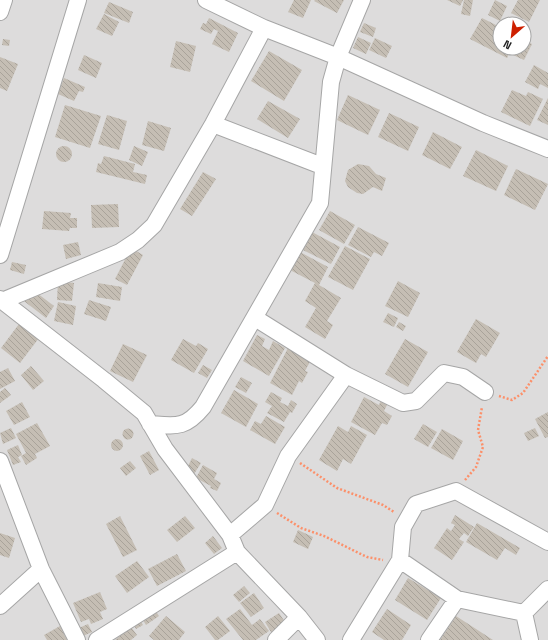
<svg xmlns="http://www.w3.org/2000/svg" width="548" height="640" font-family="'Space Grotesk',sans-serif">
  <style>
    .residential { fill: #dddcdc; fill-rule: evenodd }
    .building { fill: url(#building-back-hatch) }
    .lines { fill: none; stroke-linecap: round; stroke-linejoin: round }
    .minor-casing { stroke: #a6a6a6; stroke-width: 18 }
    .path { stroke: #fc906a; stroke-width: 2.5; stroke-dasharray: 2 2; stroke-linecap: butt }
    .minor { stroke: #fff; stroke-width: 16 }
  </style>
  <defs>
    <pattern id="building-back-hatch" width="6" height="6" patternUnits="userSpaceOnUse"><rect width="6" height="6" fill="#c5beb4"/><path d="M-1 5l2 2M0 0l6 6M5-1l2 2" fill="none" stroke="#a9a39a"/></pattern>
  </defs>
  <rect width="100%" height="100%" fill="#f0eee5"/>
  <!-- residential -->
  <path class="residential" d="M0,0H548V640H0ZM500,24H524V48H500Z"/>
  <!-- building -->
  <path class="building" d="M294,0H311L303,18L288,12Z
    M315,0H344L337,13L314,1Z
    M447,0H463L460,6Z
    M464,0H473L470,16L461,14Z
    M495,0L507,6L500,21L488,15Z
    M518,0H540L529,22L511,13Z
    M109,2L133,12L129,23L104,13Z
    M104,14L119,22L112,36L96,29Z
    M209,18L238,33L229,52L212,44L218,31L214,29L211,34L200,29L203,23L206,24Z
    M482,18L500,27V48H512L507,58L470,39Z
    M364,23L376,28L373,37L360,32Z
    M358,37L371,43L366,54L353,48Z
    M375,38L392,46L386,58L369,50Z
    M3,39L10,40L9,46L2,45Z
    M524,40L532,44L524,60L513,55L516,48H524Z
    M176,41L196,46L190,72L170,67Z
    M269,51L302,70L284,101L251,81Z
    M84,55L102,63L96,78L78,70Z
    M0,57L18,64L7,91L0,88Z
    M534,65L548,73V88L540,84L538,89L525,82Z
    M64,78L85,87L83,92L79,91L74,101L58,94Z
    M512,90L526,96L528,92L543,99L530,126L501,112Z
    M348,95L380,110L368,135L337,120Z
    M548,98V125L537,120Z
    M268,101L300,119L288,138L257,119Z
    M65,105L101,116L90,148L55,137Z
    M389,113L419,127L408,151L378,137Z
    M107,115L127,121L119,150L98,144Z
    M148,121L171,128L164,151L142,145Z
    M433,132L462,147L450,169L422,155Z
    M134,146L148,152L142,166L129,160Z
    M56 154a8 8 0 1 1 16 0a8 8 0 1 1-16 0Z
    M476,150L508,166L496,191L463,176Z
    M104,156L135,164L133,172L147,175L145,184L96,172L98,163L101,164Z
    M358,164L369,166L376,174L386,178L382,191L373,187L363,194L357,193L348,187L345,181L348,170Z
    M516,169L548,184L535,210L504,195Z
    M203,172L216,179L192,216L180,209Z
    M118,204L119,227L92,228L91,205Z
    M44,211L71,213L70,218H77V228H70L69,231L42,229Z
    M330,211L355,225L344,244L319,230Z
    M358,227L389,243L382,256L374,252L371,257L348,245Z
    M312,232L340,247L331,264L303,250Z
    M78,242L81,255L66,259L63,245Z
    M345,246L370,259L353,290L328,277Z
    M131,248L143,255L127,285L115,279Z
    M300,252L328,267L319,285L341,298L327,321L333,325L325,339L305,327L316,308L305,301L315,283L290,270Z
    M12,262L26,265L24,274L10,270Z
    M58,281L74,283L72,301L57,300Z
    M398,281L420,293L408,317L385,306Z
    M98,283L122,287L120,301L96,297Z
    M33,290L54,306L46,318L24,301Z
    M89,300L111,307L106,321L84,314Z
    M58,302L76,306L73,325L54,321Z
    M388,313L398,318L394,327L383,322Z
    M476,319L500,333L486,357L481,354L476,363L457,352Z
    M399,322L406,326L403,331L396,327Z
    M19,324L39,338L20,363L1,348Z
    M257,335L265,339L262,346L269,350L273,341L285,348L269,376L243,361Z
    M183,339L196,346L198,343L208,349L194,373L171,360Z
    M405,339L428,352L408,387L385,374Z
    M123,344L147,355L133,382L110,371Z
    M288,348L311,360L305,371L308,372L302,383L299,381L292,395L270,383Z
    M203,365L212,370L207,378L198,373Z
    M31,366L44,381L33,390L21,375Z
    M8,368L15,381L0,389V372Z
    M241,377L252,383L246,393L235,387Z
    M5,388L11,395L0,403V392Z
    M234,390L258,404L246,427L221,413Z
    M271,392L282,398L280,402L288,406L291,400L297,404L292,413L290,412L284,422L267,413L272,406L265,402Z
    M364,397L379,405L382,398L389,401L384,411L392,416L387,425L382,423L375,435L351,422Z
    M22,402L30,417L14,425L6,411Z
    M548,412V437L545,438L535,419Z
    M266,416L285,427L275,444L250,430L255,421L261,424Z
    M37,423L50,446L35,454L37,458L26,465L21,456L26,453L16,434Z
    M423,424L437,432L428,447L414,439Z
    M338,426L348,432L351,426L367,435L351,464L343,459L337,471L319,460Z
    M11,428L16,438L3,444L0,433Z
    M535,428L539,436L528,441L524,433Z
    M122.5 434a5.5 5.5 0 1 1 11 0a5.5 5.5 0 1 1-11 0Z
    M442,429L463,441L453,460L431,448Z
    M111 445a6 6 0 1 1 12 0a6 6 0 1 1-12 0Z
    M18,445L22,455L18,457L21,462L13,465L7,450Z
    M149,451L159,470L150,475L140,456Z
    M192,458L201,463L194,474L186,470Z
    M130,461L136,468L126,476L120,468Z
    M203,465L217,473L214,479L221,483L217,491L210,488L211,486L196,478Z
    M455,515L474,527L468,536L464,533L459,539L464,542L452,560L434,548L447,528L451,531L455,525L451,523Z
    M120,516L137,550L123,557L106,524Z
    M185,516L195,528L177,542L167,530Z
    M477,523L520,548L516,555L505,548L497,560L466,542Z
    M298,530L313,537L308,549L293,542Z
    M0,533L15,538L9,558L0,555Z
    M213,536L222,548L214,554L205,543Z
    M177,554L186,571L157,586L148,569Z
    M137,561L149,577L127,593L115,576Z
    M408,578L441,598L427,620L395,600Z
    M244,586L250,593L239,602L233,595Z
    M100,592L107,609L100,612L103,619L91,624L89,619L81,622L73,603Z
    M254,593L264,608L251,617L240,603Z
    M154,609L159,616L146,625L141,617Z
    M240,609L252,625L260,619L269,631L256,640H243L226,619Z
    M387,609L411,625L402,640H384L372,632Z
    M279,613L285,622L271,632L265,622Z
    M166,616L185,632L179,640H154L149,636Z
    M218,616L230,631L218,640H215L205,627Z
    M456,616L493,640H440Z
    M139,618L143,625L136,629L132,622Z
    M88,624L92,632L83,636L79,628Z
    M60,626L67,640H47L44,635Z
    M131,627L137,635L131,640H115Z"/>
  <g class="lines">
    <defs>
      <path id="minor" d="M206,0L264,28L338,57L483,123L548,149
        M0,12L4,0
        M213,124L322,166
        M0,255L78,0
        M0,299L104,380L144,413L165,449L230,535L237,552L299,617L317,640
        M2,301L120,252L138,240L154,225L213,124L264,28
        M255,318L346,375L403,403L416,401L444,373L463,377L485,392
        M150,424C176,426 185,429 203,407L320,203L331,82L338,57L362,0
        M0,461L41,569L77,640
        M230,535L265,505L288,456L346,375
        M400,560L457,599L524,613
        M0,606L41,569
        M97,640L237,552
        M276,640L299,617
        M351,640L400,560L403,527L416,504L456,491L548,542
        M429,640L457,599
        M530,640L524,613L548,589"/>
    </defs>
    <!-- minor casing -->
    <use href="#minor" class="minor-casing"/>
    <!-- path -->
    <path class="path" d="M499,396L512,400L523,393L548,356
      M300,463L337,488L383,505L394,512
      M465,480L476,467L483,447L478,430L482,407
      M277,513L301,528L324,536L367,557L383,560"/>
    <!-- minor -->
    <use href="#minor" class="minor"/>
  </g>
  <!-- north arrow -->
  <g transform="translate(512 36) rotate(208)"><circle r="19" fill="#ffffff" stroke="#a5a5a5"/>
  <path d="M0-3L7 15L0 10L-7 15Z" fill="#ce2000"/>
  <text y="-6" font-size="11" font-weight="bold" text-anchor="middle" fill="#1f1f1f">N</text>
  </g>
</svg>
